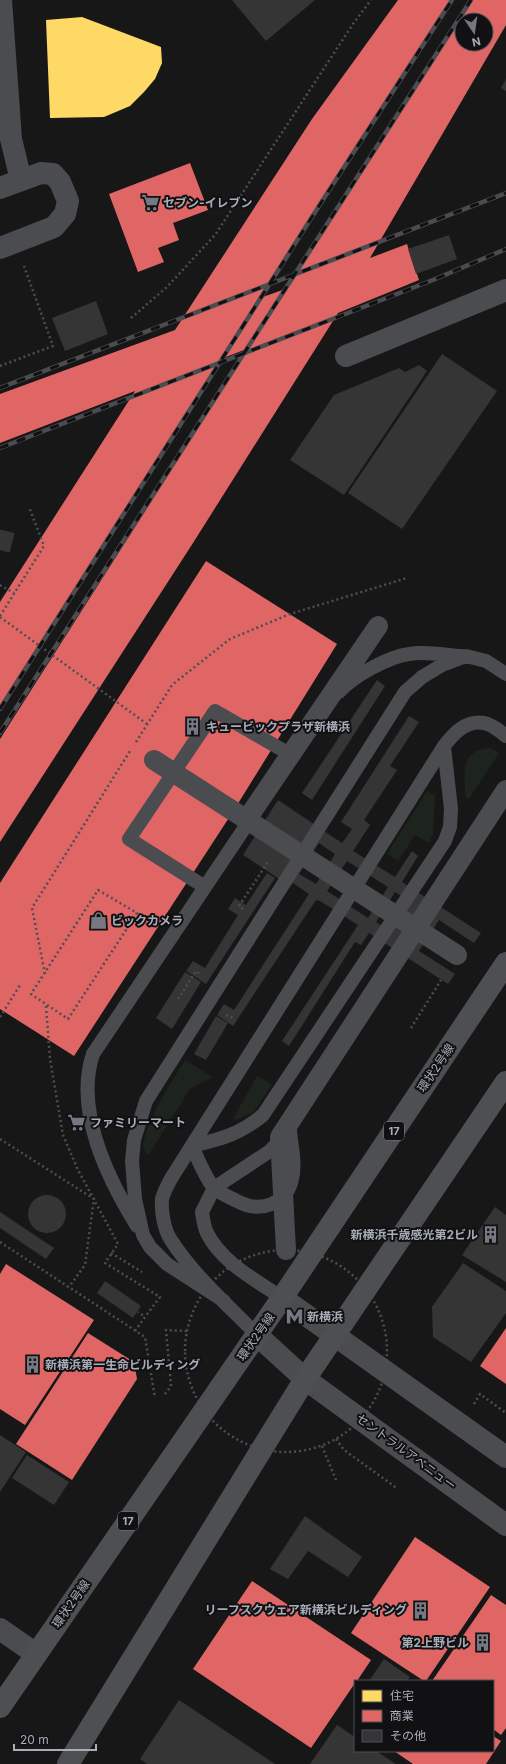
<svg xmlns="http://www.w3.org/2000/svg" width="506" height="1764" font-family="Inter,'Noto Sans JP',sans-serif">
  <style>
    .green { fill: #1d241e }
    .homes { fill: #ffd966 }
    .shops { fill: #e06666; fill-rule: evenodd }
    .building { fill: #353536; fill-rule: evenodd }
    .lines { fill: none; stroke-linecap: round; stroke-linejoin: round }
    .pedestrian-tunnel { stroke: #343537; stroke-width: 20; stroke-dasharray: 20 10; stroke-linecap: butt }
    .path { stroke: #4d4e52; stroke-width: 2.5; stroke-dasharray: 2 3; stroke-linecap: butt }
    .service { stroke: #4b4c50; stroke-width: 14 }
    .minor { stroke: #4b4c50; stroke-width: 22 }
    .tertiary { stroke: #4b4c50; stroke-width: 22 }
    .primary { stroke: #4d4f52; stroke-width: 22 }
    .rail-casing { stroke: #4b4c4f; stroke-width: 4.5 }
    .rail { stroke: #111113; stroke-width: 3; stroke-dasharray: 9; stroke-linecap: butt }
    .path-bridge { stroke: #4d4e52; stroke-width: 2.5; stroke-dasharray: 2 3; stroke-linecap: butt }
    .pedestrian-bridge { stroke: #4b4c50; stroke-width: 20 }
    .labels { text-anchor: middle; stroke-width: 4; stroke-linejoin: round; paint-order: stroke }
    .shield { fill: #111113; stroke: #7b7e86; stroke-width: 1 }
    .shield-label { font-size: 11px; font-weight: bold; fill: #a8adb8 }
    .poi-label { font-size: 12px; font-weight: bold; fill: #a8adb8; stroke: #111113; text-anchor: start }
    .street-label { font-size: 12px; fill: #a8adb8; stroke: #111113 }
  </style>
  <rect width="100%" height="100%" fill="#171717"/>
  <!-- green -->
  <path class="green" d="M491,748L499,753L469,799L465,797C465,772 459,750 491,748Z
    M427,791L435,796L433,834L429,843L415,835L398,861L387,854Z
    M185,1060L213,1077L190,1089L151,1151L148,1154L145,1152C135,1138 176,1075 185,1060Z
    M257,1076L272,1084L254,1112L237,1120L233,1119Z"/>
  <!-- homes -->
  <path class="homes" d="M82,17L161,47L162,63L155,79L144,92L130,106L104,117L50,118L46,20Z"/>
  <!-- shops -->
  <path class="shops" d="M398,0H450L260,298L288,288L472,0H506V25L370,258L407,244L419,280L338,313L193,543L0,842V739L249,348L221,359L0,705V602L135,391L0,443V394L175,330L312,119ZM462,20H486V44H462Z
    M190,163L208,210L173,223L179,240L158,248L164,262L138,272L109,194Z
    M206,561L337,644L234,810L74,1056L0,1009V883Z
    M6,1264L94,1320L25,1425L0,1409V1274Z
    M506,1328V1384L480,1366Z
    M88,1333L134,1362L137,1379L72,1480L16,1444Z
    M415,1537L490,1587L426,1681H424L351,1633Z
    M252,1581L371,1660L357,1681H355V1683L311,1748L193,1669Z
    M491,1595L506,1605V1728L501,1735L493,1729V1681H432Z
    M493,1736L501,1741L486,1764H413L394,1751H493Z"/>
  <!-- building -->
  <path class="building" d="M232,0H315L266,41Z
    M506,79V91L501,88Z
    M449,235L457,259L416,274L408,249Z
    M96,301L108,334L65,351L52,318Z
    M442,354L497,391L402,529L348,493Z
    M419,365L427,371L344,495L290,460L334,395L399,368L405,372Z
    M377,680L385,686L312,800L302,793Z
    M409,716L419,722L390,766L397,770L364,820L370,825L353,851L395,877L412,851L418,856L402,882L481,933L474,943L439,920L419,951L455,974L448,984L369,933L361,945L355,942L289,1046L282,1041L358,925L320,901L316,900L233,1026L217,1015L224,1004L234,1010L309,894L293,883L290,886L243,855L278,800L342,843L352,829L341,822ZM319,843L335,854L316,884L299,874ZM347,861L388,887L368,918L327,891ZM395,892L408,900L388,930L376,922Z
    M267,873L275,878L206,984L186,971L193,961L205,968L238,915L228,909L235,898L246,905Z
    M185,972L201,982L172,1029L156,1018Z
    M216,1016L228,1023L206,1060L194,1054Z
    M28 1214a19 19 0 1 1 38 0a19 19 0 1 1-38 0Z
    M495,1207L506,1215V1282L462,1255Z
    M0,1212L54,1248L46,1259L0,1228Z
    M463,1263L506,1291V1313L471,1362L433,1337L432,1307Z
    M105,1281L141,1306L133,1318L97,1293Z
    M0,1435L26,1452L0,1492Z
    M27,1455L69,1482L54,1505L12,1478Z
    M305,1516L362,1557L348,1577L308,1551L288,1579L270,1569Z
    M384,1659L410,1677L407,1681H369Z
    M179,1700L275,1764H147L140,1759Z
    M337,1725L355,1737V1751H376L396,1764H310Z"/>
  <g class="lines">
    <!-- pedestrian-tunnel -->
    <path class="pedestrian-tunnel" d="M0,550L7,522"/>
    <!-- path -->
    <path class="path" d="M131,318L167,287L215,235L353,24L371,0
      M0,366L53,346L24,266
      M0,585L14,593
      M0,616L44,546L29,507
      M0,617L147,724
      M136,742L172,685L230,639L290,614L407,578
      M98,890L137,913L68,1019L31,994Z
      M243,909L239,906L268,862
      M45,974L32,908L130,751
      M178,999L196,971L201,975
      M46,1006L50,1059L63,1135L78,1170L118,1244L105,1263L160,1297L145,1317
      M226,1015L233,1018
      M0,1017L20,985
      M411,1028L441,980
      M0,1139L94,1199L85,1265L69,1287
      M0,1242L145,1337L155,1398
      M111,1253L142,1272
      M135,1331L145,1317L138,1312
      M165,1394L171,1386L166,1330L187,1331
      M474,1404L480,1394L506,1413
      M336,1439L344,1450L398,1489
      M322,1446L336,1480"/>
    <!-- service -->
    <path class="service" d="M339,692C353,676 388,657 409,654C426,651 445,655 462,656
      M205,887L129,839L215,711L293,756
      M192,1146C220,1139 239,1135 263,1115L445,841L450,827L451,809L444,746
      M192,1146C198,1159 204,1175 213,1187C218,1193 232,1198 239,1202C261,1213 287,1204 292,1179C296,1164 291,1145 290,1130
      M137,1226C108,1179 74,1111 93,1054L254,814
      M282,1298C256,1280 222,1263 207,1233C204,1227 203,1219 202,1212L214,1188L270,1151L284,1136
      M224,1301L167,1264L150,1247L143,1235L135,1199L132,1161L134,1140L146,1101L405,692L422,677L442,665L466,656L486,661L506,674
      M257,1335C228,1305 194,1276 171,1240C164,1230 161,1211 162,1199C164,1191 168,1184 172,1177L444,746C454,733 466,720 484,723C491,724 500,731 506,736"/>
    <!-- minor -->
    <path class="minor" d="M1,0L11,139L21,180
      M0,188L41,173L53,174L60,182L68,201L65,214L54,227L0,248
      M346,356L506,290
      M0,1629L36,1654"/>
    <!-- tertiary -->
    <path class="tertiary" d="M282,1298L506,1457
      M257,1335L305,1379L506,1525"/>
    <!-- primary -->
    <path class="primary" d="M0,1707L282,1298L506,963
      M68,1764L305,1379L506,1082"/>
    <defs>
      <path id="rail" d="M0,388L506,193
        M0,448L433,280L506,249
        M0,709L319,206L452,0
        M0,733L471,0"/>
    </defs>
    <!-- rail casing -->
    <use href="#rail" class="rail-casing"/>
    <!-- rail -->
    <use href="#rail" class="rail"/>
    <!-- path-bridge -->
    <path class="path-bridge" d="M185 1351a101 101 0 1 1 202 0a101 101 0 1 1-202 0Z"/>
    <!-- pedestrian-bridge -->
    <path class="pedestrian-bridge" d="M154,760L457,955
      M247,819L378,626
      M286,1250L280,1137L506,790"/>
  </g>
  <!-- icons -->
  <defs>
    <symbol id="supermarket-bare" viewBox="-9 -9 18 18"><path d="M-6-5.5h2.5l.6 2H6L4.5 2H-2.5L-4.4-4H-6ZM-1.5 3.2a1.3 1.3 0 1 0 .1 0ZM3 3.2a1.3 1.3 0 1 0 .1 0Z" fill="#757880" stroke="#111113" stroke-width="2.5" paint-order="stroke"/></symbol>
    <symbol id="building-bare" viewBox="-9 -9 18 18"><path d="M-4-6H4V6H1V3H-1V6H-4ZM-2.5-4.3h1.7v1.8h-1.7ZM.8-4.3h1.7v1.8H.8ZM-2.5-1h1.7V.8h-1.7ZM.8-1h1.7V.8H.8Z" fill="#757880" stroke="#111113" stroke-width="2.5" paint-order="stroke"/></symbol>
    <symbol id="shop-bare" viewBox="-9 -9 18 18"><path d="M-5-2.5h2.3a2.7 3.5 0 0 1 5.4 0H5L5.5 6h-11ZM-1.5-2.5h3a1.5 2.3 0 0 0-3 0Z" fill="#757880" stroke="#111113" stroke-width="2.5" paint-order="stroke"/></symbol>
    <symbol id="metro-bare" viewBox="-9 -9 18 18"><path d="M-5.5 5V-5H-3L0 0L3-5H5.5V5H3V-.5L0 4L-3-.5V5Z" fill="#757880" stroke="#111113" stroke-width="2.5" paint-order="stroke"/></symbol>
  </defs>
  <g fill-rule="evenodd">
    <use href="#supermarket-bare" x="138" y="190" width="25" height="25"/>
    <use href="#building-bare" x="180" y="714" width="25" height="25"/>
    <use href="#shop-bare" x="86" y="908" width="25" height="25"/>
    <use href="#supermarket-bare" x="64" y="1110" width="25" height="25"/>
    <use href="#building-bare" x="478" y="1222" width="25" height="25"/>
    <use href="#metro-bare" x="282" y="1304" width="25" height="25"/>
    <use href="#building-bare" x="20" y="1352" width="25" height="25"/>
    <use href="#building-bare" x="408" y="1598" width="25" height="25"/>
    <use href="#building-bare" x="470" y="1630" width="25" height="25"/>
  </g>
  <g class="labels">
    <!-- shield labels -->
    <g class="shield">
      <rect x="384" y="1122" width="20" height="18" rx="3"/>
      <rect x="118" y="1512" width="20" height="18" rx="3"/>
    </g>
    <g class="shield-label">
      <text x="394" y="1135">17</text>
      <text x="128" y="1525">17</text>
    </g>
    <!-- poi labels -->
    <g class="poi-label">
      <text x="163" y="207">セブン-イレブン</text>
      <text x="206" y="731">キュービックプラザ新横浜</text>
      <text x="111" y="925">ビックカメラ</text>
      <text x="90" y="1127">ファミリーマート</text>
      <text x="478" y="1239" text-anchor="end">新横浜千歳感光第2ビル</text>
      <text x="307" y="1321">新横浜</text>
      <text x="45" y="1369">新横浜第一生命ビルディング</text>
      <text x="407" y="1614" text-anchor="end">リーフスクウェア新横浜ビルディング</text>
      <text x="469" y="1647" text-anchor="end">第2上野ビル</text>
    </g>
    <!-- street labels -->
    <g class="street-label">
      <text transform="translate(436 1068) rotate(-56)" y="4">環状2号線</text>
      <text transform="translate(256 1337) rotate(-55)" y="4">環状2号線</text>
      <text transform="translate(406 1452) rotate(36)" y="4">セントラルアベニュー</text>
      <text transform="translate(71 1604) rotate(-55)" y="4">環状2号線</text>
    </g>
  </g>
  <!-- legend -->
  <rect x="354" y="1680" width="140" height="72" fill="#111113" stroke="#4d4f55"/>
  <rect x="362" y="1690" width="20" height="12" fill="#ffd966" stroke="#4d4f55"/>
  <text x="390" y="1700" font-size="12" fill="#a8adb8">住宅</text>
  <rect x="362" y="1710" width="20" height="12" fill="#e06666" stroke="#4d4f55"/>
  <text x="390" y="1720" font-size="12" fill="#a8adb8">商業</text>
  <rect x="362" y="1730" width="20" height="12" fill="#353536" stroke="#4d4f55"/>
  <text x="390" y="1740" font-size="12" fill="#a8adb8">その他</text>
  <!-- north arrow -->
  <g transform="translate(474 32) rotate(167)"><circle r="19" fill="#111113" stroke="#4d4f55"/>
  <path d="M0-3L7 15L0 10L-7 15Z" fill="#757880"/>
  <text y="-6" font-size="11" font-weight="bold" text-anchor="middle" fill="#a8adb8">N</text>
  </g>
  <!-- scale -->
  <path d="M14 1744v6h82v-6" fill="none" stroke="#a8adb8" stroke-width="2"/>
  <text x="20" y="1744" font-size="12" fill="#a8adb8" stroke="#111113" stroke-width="3" paint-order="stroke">20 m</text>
</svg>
